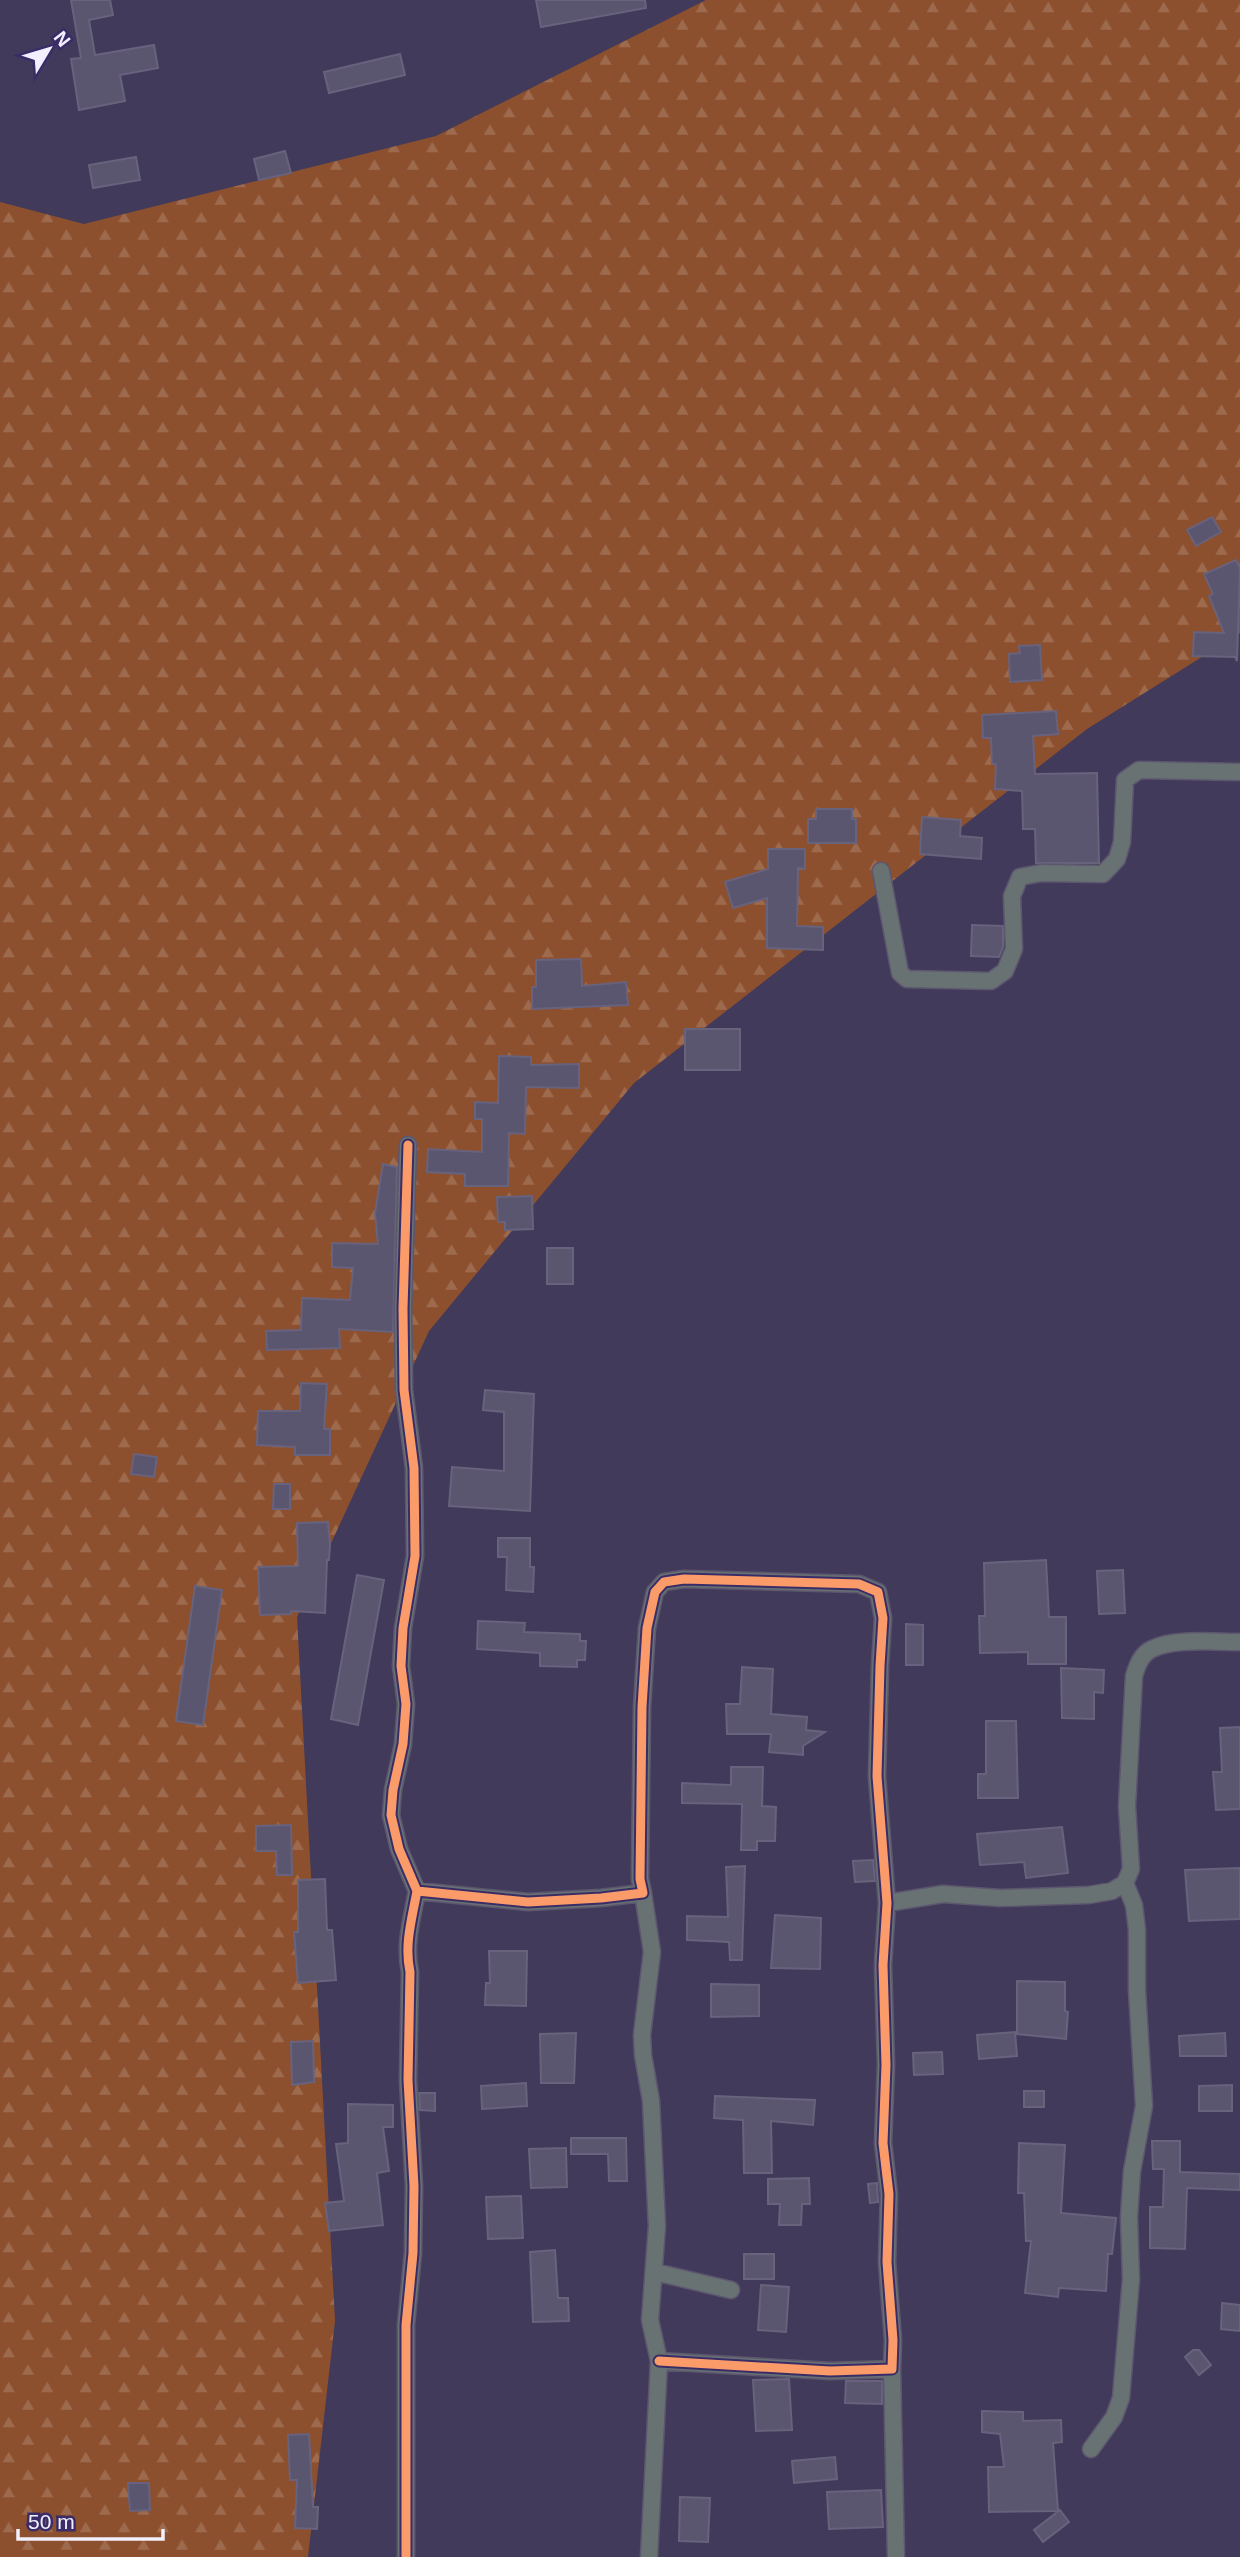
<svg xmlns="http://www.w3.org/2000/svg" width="1240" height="2557" font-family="Helvetica,sans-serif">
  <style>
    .forest { fill: url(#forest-firs) }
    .building { fill: #5b5670; stroke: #68627d; stroke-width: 2 }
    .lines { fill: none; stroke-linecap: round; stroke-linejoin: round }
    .minor-casing { stroke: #5c566f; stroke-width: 19 }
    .minor { stroke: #687273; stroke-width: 16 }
    .cycleway-casing { stroke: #3a2d67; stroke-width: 13 }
    .cycleway { stroke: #fa9b69; stroke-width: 9 }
  </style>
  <defs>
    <pattern id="forest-firs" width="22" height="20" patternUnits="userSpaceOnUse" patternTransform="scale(1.75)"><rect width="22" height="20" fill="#8d502e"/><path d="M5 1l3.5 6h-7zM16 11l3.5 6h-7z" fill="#9e6a4d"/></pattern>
  </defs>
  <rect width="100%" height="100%" fill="#413a5a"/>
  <!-- forest -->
  <path class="forest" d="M706,0H1240V633L1087,729L634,1083L429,1331L297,1617L335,2321L308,2557H0V202L84,224L436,136Z"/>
  <!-- building -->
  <path class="building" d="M71,0H110L113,15L89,20L95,55L154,45L158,68L120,75L125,101L79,110L71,59L81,58Z
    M536,0H645L646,8L541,27Z
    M400,54L405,75L329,93L324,72Z
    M285,151L291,173L259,180L254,159Z
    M136,157L140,180L93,188L89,165Z
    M1212,517L1221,532L1196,546L1187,530Z
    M1236,560L1240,568L1237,661L1235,657L1193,656L1194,632L1224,633L1209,596L1213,594L1204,574Z
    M1040,645L1042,680L1010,682L1009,654L1020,653L1019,646Z
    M1056,711L1058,734L1033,736L1035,774L1097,773L1099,863H1036L1035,829H1023L1022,791L995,789L996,764H992L991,738H983L982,715Z
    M816,809H852V819H856V843H808V819H816Z
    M922,817L961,820L960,836L982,838L981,859L920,854Z
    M768,849H805V869L798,868L797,926L823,927V950L767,948V898L733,908L725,882L768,869Z
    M972,925L1003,926V947L999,957L971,956Z
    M581,959L582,986L626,982L628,1005L532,1009V987H536V960Z
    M685,1029H740V1070H685Z
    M499,1056L531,1057V1065L579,1064V1088L526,1087L525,1134L509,1133L508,1186H465V1174L427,1172L428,1149L482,1152V1119H475V1102L498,1103Z
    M383,1164L397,1167L393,1332L339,1329L340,1348L267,1350L266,1331L301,1330L302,1298L350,1300L353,1268L332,1267V1243L378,1244L375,1213Z
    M532,1196L533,1229L505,1230V1222H498L497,1197Z
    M547,1248H573V1284H547Z
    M301,1383L327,1384L324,1429H330V1455H295V1447L257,1445L258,1411H300Z
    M485,1390L534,1394L530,1511L449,1506L452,1467L504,1471V1412L483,1410Z
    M134,1454L157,1457L154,1477L131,1474Z
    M274,1484H290V1509H273Z
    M328,1522L330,1545L329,1560H327L325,1613L291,1611V1614L260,1615L258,1567L298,1566L297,1523Z
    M498,1538H530V1567H534L533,1592L506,1590L507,1557H498Z
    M1046,1560L1049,1617H1066V1664H1028V1652L980,1653L979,1616H985L984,1563Z
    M1123,1570L1125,1613L1099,1614L1097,1571Z
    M357,1575L384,1580L358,1725L331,1719Z
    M195,1586L222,1590L203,1725L176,1721Z
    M478,1621L525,1623L524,1632L580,1634V1641H586L585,1660H577V1667L540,1666V1653L477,1649Z
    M906,1624L923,1625V1665H906Z
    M742,1667L773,1669L771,1714L807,1717L806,1730L825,1732L803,1746V1755L769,1752L771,1734H727L726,1704H740Z
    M1061,1668L1104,1670L1103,1693L1094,1692V1719L1062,1718Z
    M986,1721H1016L1018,1798H978V1774H986Z
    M1240,1727V1809L1216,1810L1213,1772H1222L1220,1728Z
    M731,1767H763L762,1806L776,1807L775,1841H757V1850H741L742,1804L682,1803V1783L731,1785Z
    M291,1825L292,1875H277L276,1851H256V1826Z
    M1062,1827L1068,1873L1026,1878L1024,1862L980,1865L977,1834Z
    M873,1860L875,1881L855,1882L853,1861Z
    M745,1866L742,1960H730L729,1942L687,1940V1916L728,1917L726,1867Z
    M1240,1868V1919L1189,1921L1185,1870Z
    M325,1879L327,1930H332L336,1980L298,1983L294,1932H298V1880Z
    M775,1915L821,1918L820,1969L771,1968Z
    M489,1951H527L526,2006L485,2005L486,1983H490Z
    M1017,1981L1065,1982V2011L1068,2012L1066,2039L1017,2034Z
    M711,1984L759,1985V2016L711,2017Z
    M1015,2032L1017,2056L979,2059L977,2035Z
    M576,2033L574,2083H541L540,2034Z
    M1225,2033L1226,2056H1180L1179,2036Z
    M313,2041L314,2082L292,2085L291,2042Z
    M942,2052L943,2074L914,2075L913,2053Z
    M526,2083L527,2106L482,2109L481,2086Z
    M1232,2085V2111H1199V2086Z
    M1024,2091H1044V2107H1024Z
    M419,2093H435V2111L420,2110Z
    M715,2096L815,2100L813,2125L771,2121L772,2173H744L743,2120L714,2118Z
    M348,2104L393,2105V2127H383L389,2171L377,2173L383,2225L329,2231L325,2203L344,2201L336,2144L348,2143Z
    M571,2138H626L627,2181H609L608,2154H571Z
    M1152,2141H1180V2172L1240,2174V2190L1187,2188L1185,2249L1150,2248V2207H1163L1164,2169H1153Z
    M1019,2143L1065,2145L1061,2213L1116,2218L1112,2254H1108L1106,2291L1059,2288L1058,2297L1025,2293L1031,2241H1026L1024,2193H1018Z
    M566,2148L567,2187L531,2188L529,2149Z
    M809,2178L810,2204H802L801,2225H779L780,2204H768V2179Z
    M877,2183L878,2202L870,2203L868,2184Z
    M521,2196L523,2238L488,2239L486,2197Z
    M555,2250L558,2298H568L569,2321L533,2322L530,2252Z
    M744,2254H774V2279H744Z
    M761,2285L789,2287L786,2332L758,2330Z
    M1222,2303L1240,2305V2331L1221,2329Z
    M1193,2350H1199L1211,2365L1199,2375L1185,2357Z
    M789,2379L792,2430L756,2431L753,2380Z
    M846,2381H882V2404L845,2403Z
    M982,2411L1023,2412V2421L1061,2420L1062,2442L1053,2443L1058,2511L989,2512L988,2467H1004L1000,2434L982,2432Z
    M309,2434L313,2507H318L317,2529L295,2528L297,2480H290L288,2435Z
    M835,2457L837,2479L794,2483L792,2461Z
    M128,2483H149L150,2510L130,2511Z
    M881,2490L883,2527L829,2529L827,2492Z
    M680,2497L710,2498L708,2542L679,2541Z
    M1060,2510L1069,2522L1043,2542L1034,2530Z"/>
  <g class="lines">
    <defs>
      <path id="minor" d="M881,871L900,973L907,979L991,981L1005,971L1014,949L1012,896L1020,877L1041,873L1103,874L1117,859L1122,842L1125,780L1139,770L1240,772
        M408,1145L403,1309L404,1390L414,1468L415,1556L403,1628L401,1666L406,1704L403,1744L393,1790L391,1815L399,1849L417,1891
        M643,1893L652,1952L642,2035L643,2055L651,2101L657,2226L650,2320L659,2361L649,2557
        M887,1903L943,1894L1000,1898L1089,1895L1112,1891L1125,1883L1131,1869L1127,1806L1134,1676C1137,1666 1141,1654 1152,1649C1173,1638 1216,1642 1240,1642
        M655,2272L731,2290
        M892,2369L896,2557
        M1091,2449L1114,2417L1121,2398L1131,2279L1129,2217L1132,2171L1144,2106L1137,1990V1930L1134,1905L1125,1883
        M406,2557V2325L413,2253L414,2186L408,2080L410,1972C404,1945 412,1918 417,1891L528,1902L601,1898L643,1893L640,1879L642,1707L647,1628L655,1592L664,1582L684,1579L859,1584L878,1592L883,1618L880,1666L877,1776L887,1903L883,1965L886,2065L883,2143L889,2194L887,2262L893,2340L892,2369L830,2371L659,2361"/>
    </defs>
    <!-- minor casing -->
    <use href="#minor" class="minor-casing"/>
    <!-- minor -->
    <use href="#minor" class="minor"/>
    <defs>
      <path id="cycleway" d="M408,1145L403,1309L404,1390L414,1468L415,1556L403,1628L401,1666L406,1704L403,1744L393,1790L391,1815L399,1849L417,1891
        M406,2557V2325L413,2253L414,2186L408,2080L410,1972C404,1945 412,1918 417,1891L528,1902L601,1898L643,1893L640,1879L642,1707L647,1628L655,1592L664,1582L684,1579L859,1584L878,1592L883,1618L880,1666L877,1776L887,1903L883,1965L886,2065L883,2143L889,2194L887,2262L893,2340L892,2369L830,2371L659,2361"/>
    </defs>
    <!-- cycleway casing -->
    <use href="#cycleway" class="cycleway-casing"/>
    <!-- cycleway -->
    <use href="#cycleway" class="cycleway"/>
  </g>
  <!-- north arrow -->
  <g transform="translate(49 49) rotate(52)" stroke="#3a2d67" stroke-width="5" paint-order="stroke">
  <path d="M0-5L12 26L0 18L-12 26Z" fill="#f2f0ff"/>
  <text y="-10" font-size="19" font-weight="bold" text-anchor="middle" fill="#f2f0ff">N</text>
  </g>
  <!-- scale -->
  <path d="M18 2529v10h145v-10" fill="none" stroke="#f2f0ff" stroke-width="3.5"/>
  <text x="28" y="2529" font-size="21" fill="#f2f0ff" stroke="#3a2d67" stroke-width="5" paint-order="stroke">50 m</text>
</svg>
